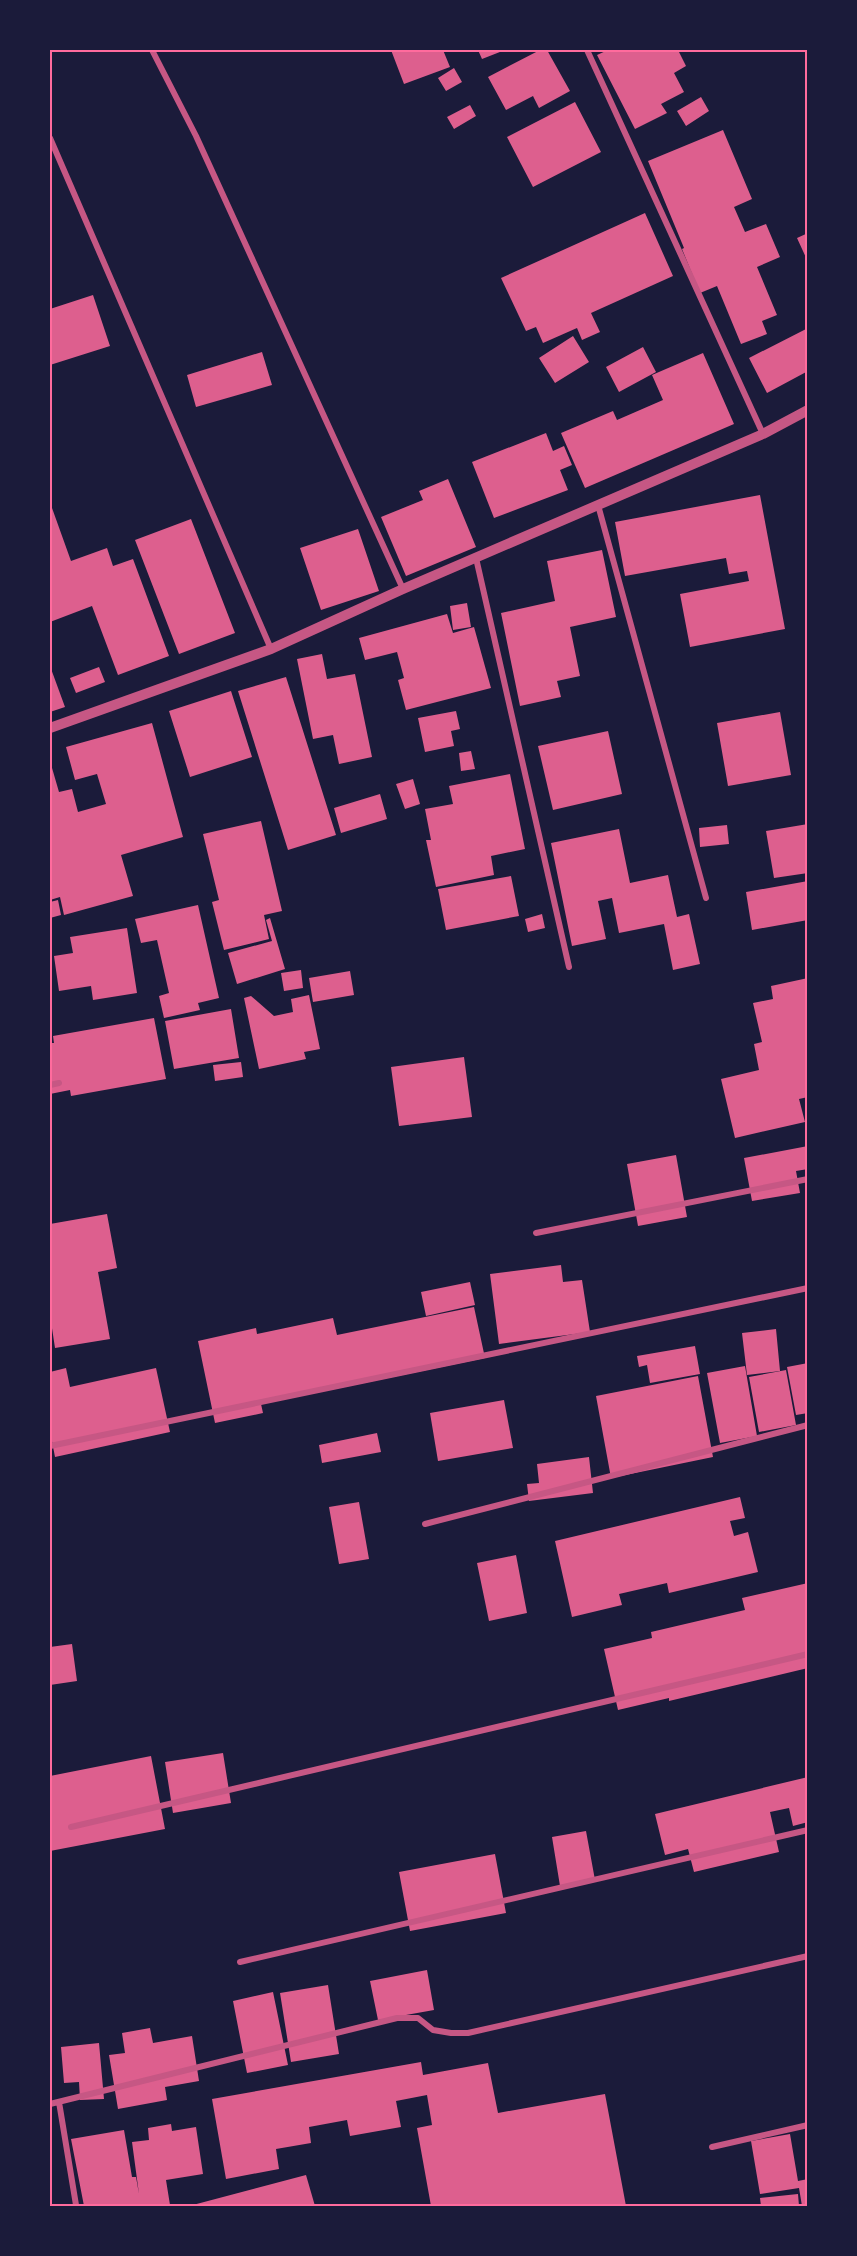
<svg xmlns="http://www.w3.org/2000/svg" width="857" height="2256" font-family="'Exo 2',sans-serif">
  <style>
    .building { fill: #dd5f8e }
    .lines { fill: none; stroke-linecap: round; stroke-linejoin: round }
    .minor { stroke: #c65784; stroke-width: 6 }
    .tertiary { stroke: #c65784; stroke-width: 10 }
    .neatline { fill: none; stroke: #ff6b9d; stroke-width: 2 }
  </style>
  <rect width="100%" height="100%" fill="#1b1b3a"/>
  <!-- building -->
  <path class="building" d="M391,50H443L450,67L404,84Z
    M478,50H505L482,59Z
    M540,50H547L570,91L539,108L533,96L506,110L488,77Z
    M608,50H678L686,66L674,73L684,92L661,104L667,113L635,129L597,55Z
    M454,68L462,82L446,91L438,78Z
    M701,97L709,111L686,126L677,111Z
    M575,102L601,152L533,187L507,137Z
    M470,105L476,116L454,129L447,117Z
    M723,130L752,199L734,207L745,232L766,224L780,257L757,267L777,315L762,321L767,334L741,344L717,286L700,293L682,249L684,248L648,161Z
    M645,213L673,276L591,313L600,332L582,340L577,328L543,343L536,327L526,331L501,278Z
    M808,233V262L797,238Z
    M93,295L110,346L50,365V309Z
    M808,328V371L767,393L749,358Z
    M573,336L589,362L555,383L539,358Z
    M643,347L656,372L619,392L606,367Z
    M262,352L272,385L196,407L187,375Z
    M703,353L734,424L585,488L561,433L613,411L617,420L663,400L652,375Z
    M546,433L553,451L564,446L572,465L560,470L568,490L494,518L472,462Z
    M448,479L476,547L406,576L381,517L423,500L419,491Z
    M760,495L785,629L690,647L680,594L749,581L747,571L729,574L726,558L625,576L615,522Z
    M52,508L71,561L107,548L113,566L133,559L169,656L118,675L92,606L50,622V509Z
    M191,519L235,633L179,654L135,540Z
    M358,529L379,591L321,610L300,548Z
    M602,550L616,617L570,627L580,676L557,681L561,697L520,706L501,613L555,601L547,561Z
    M467,603L471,627L453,630L450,606Z
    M447,614L453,633L474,627L491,688L406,710L398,680L404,678L397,652L365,660L359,638Z
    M322,654L327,679L355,674L372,757L339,764L333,735L313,739L297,659Z
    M50,666L65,707L50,712Z
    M99,667L105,682L76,693L70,678Z
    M286,677L336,835L288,850L238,691Z
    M231,691L252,757L190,777L169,711Z
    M456,711L460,729L451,731L454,746L425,752L418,718Z
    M780,712L791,775L728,786L717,723Z
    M152,723L183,837L121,855L133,896L64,915L60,897L50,900V761L59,792L72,789L78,812L106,804L97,774L75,780L66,747Z
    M608,731L622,794L553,810L538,746Z
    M471,751L475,769L461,771L459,753Z
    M510,774L525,849L491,856L494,875L436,887L426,840H431L425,809L453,804L449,786Z
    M413,779L420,804L405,809L396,784Z
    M380,794L387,819L341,833L334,808Z
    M261,821L282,911L264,915L269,939L224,950L212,902L219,900L203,834Z
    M808,824V873L774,878L766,831Z
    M727,825L729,844L700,847L699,828Z
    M619,829L630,883L668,875L677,917L689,914L700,964L673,970L664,924L619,933L612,898L598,901L606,939L572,946L551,843Z
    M511,876L519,916L446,930L438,889Z
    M808,881V920L752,930L746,892Z
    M58,900L61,915L50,918V902Z
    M198,905L219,998L198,1003L200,1010L164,1018L159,996L169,993L157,940L141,943L135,919Z
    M542,914L545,928L528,932L525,919Z
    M270,918L285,969L237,984L228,953L272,941L266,920Z
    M127,928L137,993L93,1000L91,986L59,991L54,956L73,953L70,937Z
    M301,970L303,988L284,991L281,973Z
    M350,971L354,995L313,1002L309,978Z
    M808,978V1033L806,1034L808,1042V1097L799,1099L805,1122L735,1138L721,1079L759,1070L754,1044L762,1042L753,1003L773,999L771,986Z
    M309,995L320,1049L304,1052L306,1059L259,1069L244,998L251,996L274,1016L293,1012L291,999Z
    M231,1009L239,1058L174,1069L165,1021Z
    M154,1018L166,1079L71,1096L70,1090L50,1094V1043H54L53,1036Z
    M464,1057L472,1117L399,1126L391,1067Z
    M241,1062L243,1077L215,1081L213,1065Z
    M808,1146V1169L796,1171L800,1193L752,1201L744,1158Z
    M676,1155L687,1217L638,1226L627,1164Z
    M107,1214L117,1268L98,1272L110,1339L55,1348L50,1315V1224Z
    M561,1265L563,1282L582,1280L590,1332L499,1344L490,1274Z
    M470,1282L475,1305L426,1316L421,1292Z
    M474,1307L485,1358L261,1404L263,1413L215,1423L198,1341L256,1328L257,1334L333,1318L337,1335Z
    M776,1329L780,1371L747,1375L742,1333Z
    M695,1346L700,1374L650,1383L647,1365L639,1367L637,1356Z
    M808,1363V1413L796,1415L787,1367Z
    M745,1366L757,1436L720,1443L707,1373Z
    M66,1368L70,1387L156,1368L170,1432L55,1457L50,1431V1372Z
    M786,1370L796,1425L759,1432L749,1377Z
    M698,1376L713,1457L611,1478L596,1396Z
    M504,1400L513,1448L438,1461L430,1413Z
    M377,1433L381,1452L322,1463L319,1445Z
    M589,1457L593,1493L529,1501L527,1484L539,1483L537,1464Z
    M740,1497L745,1518L730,1521L734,1536L748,1532L758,1572L669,1593L667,1583L619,1594L622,1605L572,1617L555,1541Z
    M359,1502L369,1559L339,1564L329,1507Z
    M516,1555L527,1613L489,1621L477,1563Z
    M808,1583V1668L669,1701V1698L618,1710L604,1649L652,1638L651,1632L745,1610L742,1598Z
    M72,1644L77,1681L50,1685V1647Z
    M223,1753L231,1803L173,1813L165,1762Z
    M151,1756L165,1829L50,1851V1776Z
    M808,1777V1822L793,1826L789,1808L770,1812L779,1852L694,1872L688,1849L665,1855L655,1814Z
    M586,1831L595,1880L560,1886L552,1837Z
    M495,1854L506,1913L410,1931L399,1872Z
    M427,1970L434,2010L378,2020L370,1981Z
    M328,1985L339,2054L291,2062L280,1993Z
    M273,1992L288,2065L247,2073L233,2001Z
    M150,2028L153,2043L192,2036L199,2081L165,2087L167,2100L118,2109L109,2055L125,2053L122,2033Z
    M99,2043L104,2099L80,2100L79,2082L64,2083L61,2047Z
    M421,2062L423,2075L488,2063L498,2113L605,2094L626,2206H431L417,2128L432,2125L427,2095L396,2101L401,2127L350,2136L347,2120L309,2127L311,2143L276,2149L279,2169L226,2179L212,2099Z
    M171,2124L172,2131L196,2127L203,2174L166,2180L170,2205L84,2206L71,2139L124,2130L132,2177H136L139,2194L132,2142L149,2140L148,2128Z
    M790,2134L798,2181L808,2179V2206H802L799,2188L760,2194L751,2141Z
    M306,2175L315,2206H189Z
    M798,2194L799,2206H761L760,2198Z"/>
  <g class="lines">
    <!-- minor -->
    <path class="minor" d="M152,50L196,136L403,589
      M587,50L763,434
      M50,138L271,649
      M598,505L706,898
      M476,558L569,967
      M50,1085L59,1083
      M536,1233L808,1179
      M50,1446L808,1288
      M425,1524L808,1425
      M71,1827L808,1654
      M240,1962L808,1830
      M59,2102L76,2205
      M50,2104L397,2018H418L433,2030L451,2033H468L808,1956
      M712,2147L808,2125"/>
    <!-- tertiary -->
    <path class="tertiary" d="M50,728L271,649L403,589L763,434L808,410"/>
  </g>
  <!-- border -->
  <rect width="857" height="2256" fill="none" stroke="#1b1b3a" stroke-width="102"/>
  <rect x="51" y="51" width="755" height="2154" class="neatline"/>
</svg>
